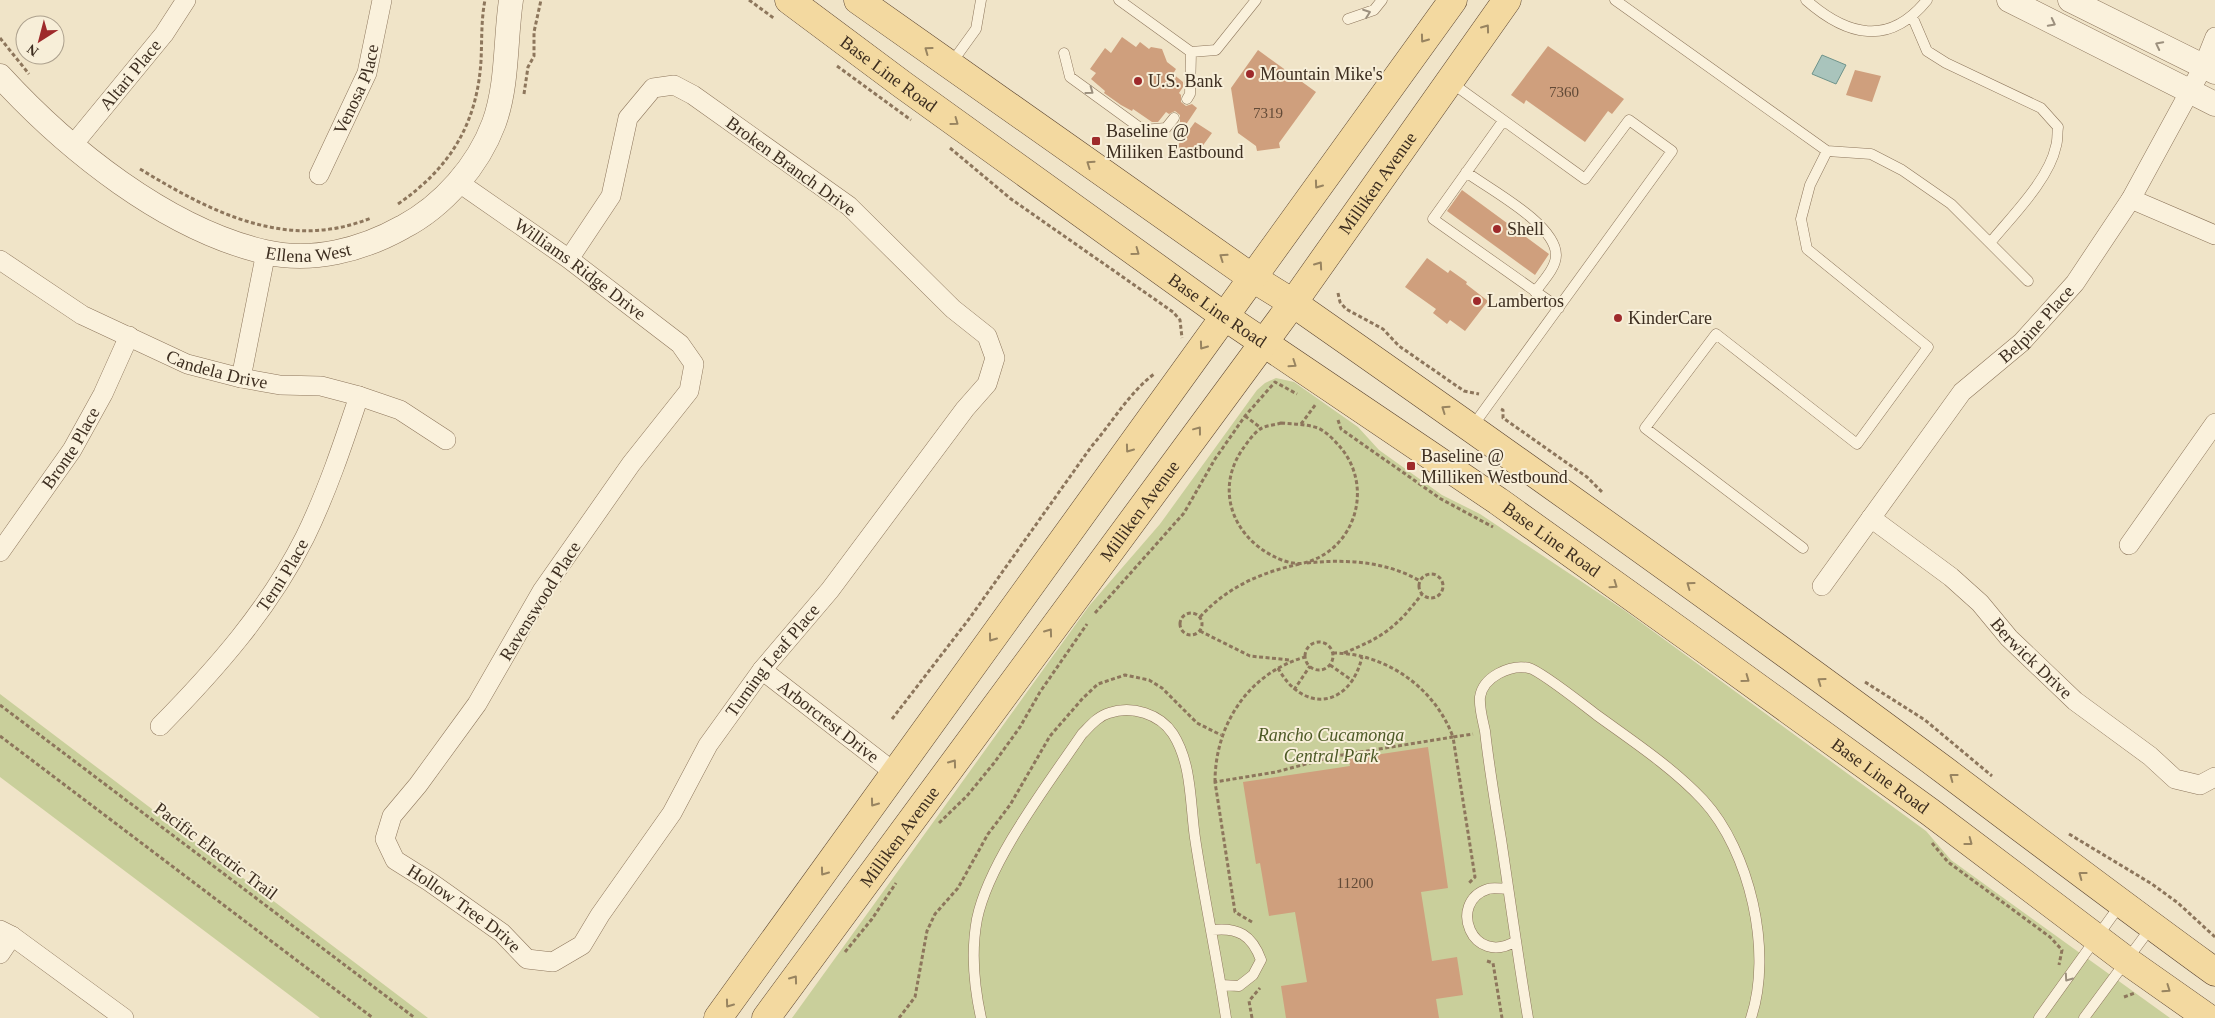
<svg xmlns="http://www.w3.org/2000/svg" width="2215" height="1018" font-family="'Times New Roman',serif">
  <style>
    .green { fill: #c9cf9b }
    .water { fill: #a9c4bc; stroke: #6f938a }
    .building { fill: #cf9f7d }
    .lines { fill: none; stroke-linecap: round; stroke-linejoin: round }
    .service-casing { stroke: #8d765c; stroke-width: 11 }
    .minor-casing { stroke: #8d765c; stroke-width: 20 }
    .tertiary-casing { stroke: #8d765c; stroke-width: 25 }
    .primary-casing { stroke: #5b4430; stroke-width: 29 }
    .path { stroke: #8d765c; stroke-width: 3; stroke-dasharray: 4 2.5; stroke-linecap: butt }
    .service { stroke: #faf1dc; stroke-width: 10 }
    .minor { stroke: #faf1dc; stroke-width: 19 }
    .tertiary { stroke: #faf1dc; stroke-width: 24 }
    .primary { stroke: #f3d9a0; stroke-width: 28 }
    .oneway { stroke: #9c907e }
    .oneway2 { stroke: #988460 }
    .poi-dot { fill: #9e2a2b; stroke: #f7eed8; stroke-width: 2 }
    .labels { text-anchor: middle; stroke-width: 4; stroke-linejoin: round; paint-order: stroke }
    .number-label { font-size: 15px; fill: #624a37 }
    .street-label { font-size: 18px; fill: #3d2e20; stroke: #f7eed8 }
    .poi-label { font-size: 18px; fill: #3d2e20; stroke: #f7eed8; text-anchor: start }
    .park-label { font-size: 18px; font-style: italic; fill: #4d5a26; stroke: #f7eed8 }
  </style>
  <rect width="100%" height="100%" fill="#f0e4c8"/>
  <!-- green -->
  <path class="green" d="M1276,378L1294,382L1358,427L1379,450L1442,495L1480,514L1624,610L1926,831L1951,860L2170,1018H792L1089,606L1160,524L1257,390L1265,383Z
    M0,694L428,1018H320L0,777Z"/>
  <!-- water -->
  <path class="water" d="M1822,55L1846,65L1836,84L1812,74Z"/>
  <!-- building -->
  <path class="building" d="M1122,37L1136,47L1140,42L1149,49L1151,47L1162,49L1167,62L1176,69L1173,74L1183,82V87L1179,93L1181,95V102L1186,106L1192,104L1197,108L1185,126L1180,122V115L1175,111L1169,114L1166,112L1158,122H1152L1133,109L1132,111L1121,105L1104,93L1105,91L1091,79L1096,73L1090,69L1105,48L1111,53Z
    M1548,46L1624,99L1612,114L1608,111L1585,142L1526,100L1524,104L1511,95Z
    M1258,50L1316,92L1279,143L1280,148L1257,151L1256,146L1238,133L1231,88Z
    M1855,70L1881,76L1872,102L1846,95Z
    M1195,122L1212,133L1193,159L1176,148Z
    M1462,190L1549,254L1535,275L1447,211Z
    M1427,258L1448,273L1450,270L1467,282L1466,284L1488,301L1465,331L1450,320L1447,324L1433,313L1436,309L1405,287Z
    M1428,747L1448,888L1421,892L1432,961L1457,957L1463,995L1436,999L1439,1018H1286L1281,986L1307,982L1295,912L1269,916L1260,863L1256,864L1243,782L1350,766L1348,759Z"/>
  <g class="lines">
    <defs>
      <path id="service" d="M1119,0L1191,52L1216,50L1256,0
        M1615,0L1827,151L1871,154L1902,170L1951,204L2028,281
        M1806,0C1847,36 1889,47 1927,0
        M1912,16L1927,51L1946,63L2041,108L2058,127C2057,133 2058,140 2056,146C2049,180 2011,217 1990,243
        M1348,19L1374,10L1382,0
        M1064,53L1070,77L1143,130L1166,128L1174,118
        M950,65L976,29L981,0
        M1449,81L1585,179L1629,120L1672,151L1472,427
        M1187,99L1190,94L1191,52
        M1503,121L1433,219L1559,308
        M1466,172C1489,189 1556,224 1556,255C1556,268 1543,281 1535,292
        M1803,548L1645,428L1716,334L1857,444L1928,347L1807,249L1801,219L1810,185L1827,151
        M1508,889C1502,889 1493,887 1488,889C1447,902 1472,968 1516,941
        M1212,930C1238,927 1252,935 1261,960L1253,975L1239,986L1221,985
        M981,1018C974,986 971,951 977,919C989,861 1048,784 1082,734C1090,726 1098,716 1109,713C1132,705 1160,714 1173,734C1192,764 1190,803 1195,838C1204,898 1217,958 1226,1018
        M1528,1018C1518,958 1510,899 1501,839C1495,803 1489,767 1485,731C1483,721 1479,708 1480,697C1483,677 1510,664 1529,668C1541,671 1586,707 1598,716C1634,742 1673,768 1703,800C1750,851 1773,952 1751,1018
        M2039,1018L2120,905
        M2084,1018L2152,926"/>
      <g id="minor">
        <path id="s1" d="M72,146L164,34L186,0"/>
        <path id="s2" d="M319,175L367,73L382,0"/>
        <path id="s3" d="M458,182L569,259L680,344L694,364L689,391L631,464L542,591L477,704L418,785L392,816L385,839L395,860L430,882L502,933L527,959L553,962L582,945L600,915L672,813L708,745L762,670L830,590L965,409L987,384L995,358L987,336L953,309L849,206L693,95L674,85L653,88L628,118L611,196L569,259"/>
        <path d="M2131,199L2215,235"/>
        <path id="s4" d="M0,260L82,315L187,364L241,378L280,385L321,386L359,396L400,410L446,440"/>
        <path d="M241,378L266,252"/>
        <path id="s5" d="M1871,518L1951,577L1980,603L2009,638L2075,701L2150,756L2175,779L2200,785L2215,777"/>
        <path d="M2129,545L2215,423"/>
        <path id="s6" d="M0,552L72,450L103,394L129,336"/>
        <path id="s7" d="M1822,586L1962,392L2022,342L2075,283L2131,199L2203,67L2215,37"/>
        <path id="s8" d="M762,670L895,773"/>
        <path id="s9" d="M160,726C216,669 269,609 305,537C327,492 343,444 359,396"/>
        <path d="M0,930L12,936L124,1018"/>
        <path d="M0,954L12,936"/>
      </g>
      <g id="tertiary">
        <path d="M2009,0L2215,104"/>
        <path d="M2070,0L2215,72"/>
        <path id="s10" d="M0,76C67,149 166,229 265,252C312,263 362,250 403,227C443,206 478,166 494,123C508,84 505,41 511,0"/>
      </g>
      <g id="primary">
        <path id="s11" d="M789,0L903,85L1224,316L1498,501L1699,645L1930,812L2127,961L2208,1018"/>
        <path d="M858,0L1251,277L1293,303C1512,456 1730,611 1944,770C2034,838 2124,906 2215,972"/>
        <path d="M718,1018L1453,0"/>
        <path id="s12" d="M766,1018L1293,303L1507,0"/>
      </g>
    </defs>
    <!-- service casing -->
    <use href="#service" class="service-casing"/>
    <!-- minor casing -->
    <use href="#minor" class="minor-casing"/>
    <!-- tertiary casing -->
    <use href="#tertiary" class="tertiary-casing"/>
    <!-- primary casing -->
    <use href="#primary" class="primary-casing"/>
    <!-- path -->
    <path class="path" d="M749,0L775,19
      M0,38L29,74
      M837,66L911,120
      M524,94L528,67L534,56V32L541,0
      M950,148L1011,199L1173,312L1180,320L1182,338
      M140,169C211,212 287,252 371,218
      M398,204C450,168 477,124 481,61C482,41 481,20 485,0
      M1338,293L1340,302L1346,309L1383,329L1399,346L1464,391L1479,394
      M1501,409L1503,410V418L1587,477L1602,492
      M1245,416L1261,428
      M1338,420L1341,429L1441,499L1493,527
      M1281,423C1294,424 1306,424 1318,428C1327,432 1335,441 1341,448C1374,488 1355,550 1304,563C1296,565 1282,561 1275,557C1233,537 1215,490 1242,450C1247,443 1255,431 1262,428C1268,425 1275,425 1281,423Z
      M1301,424L1316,404
      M1307,563C1345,559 1386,561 1420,581
      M1419 586a12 12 0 1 1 24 0a12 12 0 1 1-24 0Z
      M1180 624a11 11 0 1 1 22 0a11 11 0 1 1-22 0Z
      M1095,613L1184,513L1215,459L1245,416L1275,382L1297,394
      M1200,617C1227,587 1262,572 1300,564
      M1200,631L1250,656L1290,660
      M1305 656a14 14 0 1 1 28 0a14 14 0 1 1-28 0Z
      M1333,653C1386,653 1435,688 1453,737L1473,734
      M1344,653C1383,637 1396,628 1422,594
      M1330,665L1353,681
      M1278,668C1303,714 1350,708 1362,657
      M1865,682L1925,720L1992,776
      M1294,690L1310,666
      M0,705L415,1018
      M892,719L969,619L1091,447C1112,423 1128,394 1154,374
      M0,736L373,1018
      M1215,782C1215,724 1249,673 1305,657
      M939,823L967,796L994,763L1020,727L1040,692L1087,624
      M2069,834L2152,884L2178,903L2215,937
      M1932,843L1948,862L2050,937L2062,950L2059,965
      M1252,922L1235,912L1215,782L1276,772L1336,756L1453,737L1475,877L1469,883
      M845,952L872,919L896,883
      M1487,961L1493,963L1502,1018
      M2124,997L2135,993
      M899,1018L915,997L927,931L935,914L958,888L988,834L1010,805L1050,736L1083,698L1098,684L1125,675L1149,680L1162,688L1197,723L1221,735
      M1252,1018L1249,1001L1260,988"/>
    <!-- service -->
    <use href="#service" class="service"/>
    <!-- minor -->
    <use href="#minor" class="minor"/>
    <!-- tertiary -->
    <use href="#tertiary" class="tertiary"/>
    <!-- primary -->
    <use href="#primary" class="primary"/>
  </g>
  <!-- one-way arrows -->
  <defs><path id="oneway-chevron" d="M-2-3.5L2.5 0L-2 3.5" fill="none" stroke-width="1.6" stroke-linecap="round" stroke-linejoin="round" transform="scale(1.25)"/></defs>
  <g class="oneway">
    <use href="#oneway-chevron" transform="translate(1367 13) rotate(-20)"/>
    <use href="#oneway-chevron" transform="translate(2052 23) rotate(27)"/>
    <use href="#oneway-chevron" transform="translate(2159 45) rotate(-153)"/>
    <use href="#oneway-chevron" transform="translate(1090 91) rotate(36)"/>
    <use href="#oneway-chevron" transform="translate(2068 978) rotate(125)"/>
  </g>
  <g class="oneway2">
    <use href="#oneway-chevron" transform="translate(1486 28) rotate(-54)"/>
    <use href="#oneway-chevron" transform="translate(1424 39) rotate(126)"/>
    <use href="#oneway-chevron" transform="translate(928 50) rotate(-144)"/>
    <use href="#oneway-chevron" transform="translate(955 122) rotate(36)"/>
    <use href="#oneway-chevron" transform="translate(1090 164) rotate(-145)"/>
    <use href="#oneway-chevron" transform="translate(1318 185) rotate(126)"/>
    <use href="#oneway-chevron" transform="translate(1136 252) rotate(36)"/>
    <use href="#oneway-chevron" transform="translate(1223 257) rotate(-145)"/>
    <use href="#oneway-chevron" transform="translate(1319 265) rotate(-55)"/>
    <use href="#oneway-chevron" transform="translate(1203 346) rotate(126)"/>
    <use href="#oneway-chevron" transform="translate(1293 364) rotate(34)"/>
    <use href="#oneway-chevron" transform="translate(1445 409) rotate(-145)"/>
    <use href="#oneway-chevron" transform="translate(1198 430) rotate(-53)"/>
    <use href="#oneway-chevron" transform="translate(1129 449) rotate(126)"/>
    <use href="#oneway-chevron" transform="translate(1614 585) rotate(35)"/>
    <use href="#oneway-chevron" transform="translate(1690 585) rotate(-144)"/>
    <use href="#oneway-chevron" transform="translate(1049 632) rotate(-54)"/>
    <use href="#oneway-chevron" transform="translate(992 638) rotate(126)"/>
    <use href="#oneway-chevron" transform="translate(1746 679) rotate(36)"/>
    <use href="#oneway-chevron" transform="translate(1821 681) rotate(-144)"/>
    <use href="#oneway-chevron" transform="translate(953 763) rotate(-54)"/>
    <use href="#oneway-chevron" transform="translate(1953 777) rotate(-143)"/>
    <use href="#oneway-chevron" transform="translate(874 803) rotate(126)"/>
    <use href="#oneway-chevron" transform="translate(1969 842) rotate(37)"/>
    <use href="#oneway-chevron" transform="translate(824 872) rotate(126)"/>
    <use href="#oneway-chevron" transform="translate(2082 875) rotate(-143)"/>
    <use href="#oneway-chevron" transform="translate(794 979) rotate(-54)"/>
    <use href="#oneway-chevron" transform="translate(2167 989) rotate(35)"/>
    <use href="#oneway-chevron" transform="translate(729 1004) rotate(126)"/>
  </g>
  <!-- markers -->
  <g class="poi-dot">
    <circle cx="1250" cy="74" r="5"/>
    <circle cx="1138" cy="81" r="5"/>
    <rect x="1091" y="136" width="10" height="10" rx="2.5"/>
    <circle cx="1497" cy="229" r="5"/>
    <circle cx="1477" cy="301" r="5"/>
    <circle cx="1618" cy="318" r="5"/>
    <rect x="1406" y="461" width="10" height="10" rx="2.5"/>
  </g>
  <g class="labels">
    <!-- number labels -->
    <g class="number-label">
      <text x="1564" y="97">7360</text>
      <text x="1268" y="118">7319</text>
      <text x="1355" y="888">11200</text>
    </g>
    <!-- street labels -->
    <g class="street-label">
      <text dy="6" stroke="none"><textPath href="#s11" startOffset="124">Base Line Road</textPath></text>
      <text dy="6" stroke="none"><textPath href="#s1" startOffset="92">Altari Place</textPath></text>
      <text dy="6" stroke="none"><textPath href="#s2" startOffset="94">Venosa Place</textPath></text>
      <text transform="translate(791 166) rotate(36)" y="6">Broken Branch Drive</text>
      <text dy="6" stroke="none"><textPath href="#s12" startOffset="1035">Milliken Avenue</textPath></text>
      <text dy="6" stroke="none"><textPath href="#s10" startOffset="366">Ellena West</textPath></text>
      <text dy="6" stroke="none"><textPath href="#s3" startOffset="150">Williams Ridge Drive</textPath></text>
      <text dy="6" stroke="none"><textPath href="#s11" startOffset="529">Base Line Road</textPath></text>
      <text dy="6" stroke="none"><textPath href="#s7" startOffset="340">Belpine Place</textPath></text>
      <text dy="6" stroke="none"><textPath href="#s4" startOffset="245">Candela Drive</textPath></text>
      <text dy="6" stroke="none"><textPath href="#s6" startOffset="126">Bronte Place</textPath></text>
      <text dy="6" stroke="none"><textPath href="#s12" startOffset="630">Milliken Avenue</textPath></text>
      <text dy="6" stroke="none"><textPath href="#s11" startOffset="934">Base Line Road</textPath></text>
      <text dy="6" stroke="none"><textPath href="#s9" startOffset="195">Terni Place</textPath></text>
      <text transform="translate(540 601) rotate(-58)" y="6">Ravenswood Place</text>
      <text dy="6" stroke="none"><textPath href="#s5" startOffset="214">Berwick Drive</textPath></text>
      <text dy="6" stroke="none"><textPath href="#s3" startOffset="1462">Turning Leaf Place</textPath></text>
      <text dy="6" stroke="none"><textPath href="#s8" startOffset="84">Arborcrest Drive</textPath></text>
      <text dy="6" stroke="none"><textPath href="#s11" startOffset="1339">Base Line Road</textPath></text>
      <text dy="6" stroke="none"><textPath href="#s12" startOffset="225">Milliken Avenue</textPath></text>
      <text transform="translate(216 851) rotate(37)" y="6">Pacific Electric Trail</text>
      <text dy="6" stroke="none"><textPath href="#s3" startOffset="978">Hollow Tree Drive</textPath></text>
    </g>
    <!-- poi labels -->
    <g class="poi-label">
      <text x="1260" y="80">Mountain Mike's</text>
      <text x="1148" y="87">U.S. Bank</text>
      <text x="1106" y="137">Baseline @<tspan x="1106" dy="21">Miliken Eastbound</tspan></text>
      <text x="1507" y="235">Shell</text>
      <text x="1487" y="307">Lambertos</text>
      <text x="1628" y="324">KinderCare</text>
      <text x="1421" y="462">Baseline @<tspan x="1421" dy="21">Milliken Westbound</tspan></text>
    </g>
    <!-- park labels -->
    <g class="park-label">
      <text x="1331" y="741">Rancho Cucamonga<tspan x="1331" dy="21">Central Park</tspan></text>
    </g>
  </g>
  <!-- north arrow -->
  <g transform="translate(40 40) rotate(216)"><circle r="24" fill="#f7eed8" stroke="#ada18e"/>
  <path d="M0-4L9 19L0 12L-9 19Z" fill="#9e2a2b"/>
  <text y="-8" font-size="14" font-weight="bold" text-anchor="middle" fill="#3d2e20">N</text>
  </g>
</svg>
